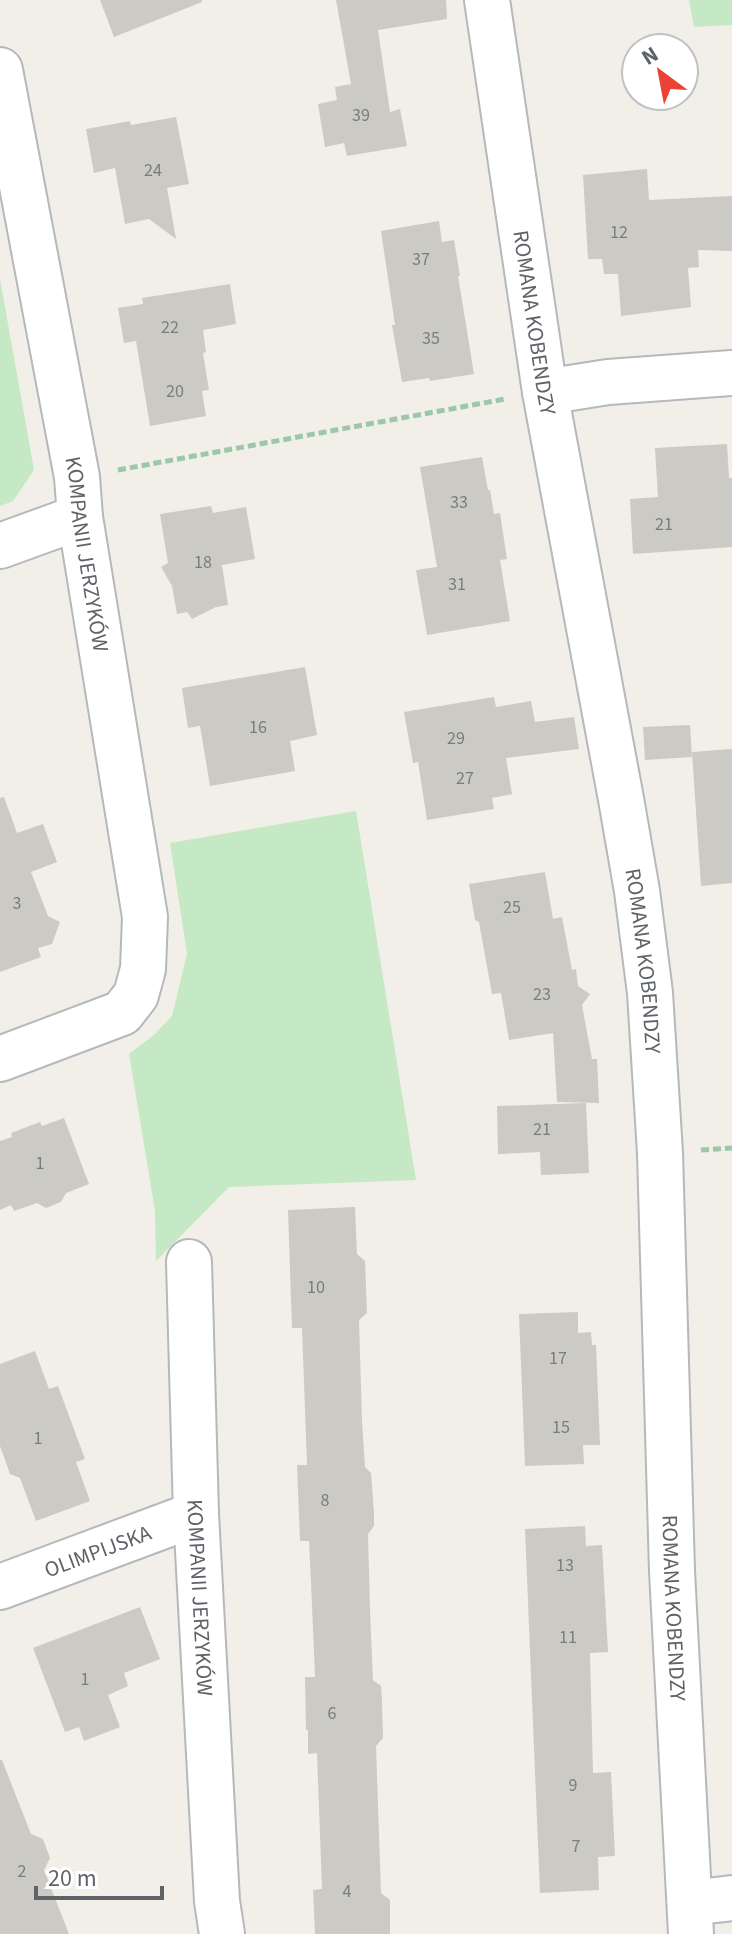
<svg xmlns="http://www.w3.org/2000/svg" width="732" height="1934" font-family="'Source Sans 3',sans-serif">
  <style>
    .green { fill: #c5e8c5 }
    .building { fill: #cccac5 }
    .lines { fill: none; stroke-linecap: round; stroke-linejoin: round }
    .minor-casing { stroke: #b5b8bc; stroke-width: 48 }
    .path { stroke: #9cc7a9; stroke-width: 5; stroke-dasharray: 8 4; stroke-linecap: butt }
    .minor { stroke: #fff; stroke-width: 44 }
    .labels { text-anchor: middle; stroke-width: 7; stroke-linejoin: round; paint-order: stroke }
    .number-label { font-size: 18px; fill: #7a7d7f }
    .street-label { font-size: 22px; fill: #5f6368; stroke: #fff }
  </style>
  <rect width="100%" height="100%" fill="#f1efe8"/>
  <!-- green -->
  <path class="green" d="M689,0H732V25L694,27Z
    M0,279L34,470L13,501L0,506Z
    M356,811L416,1180L229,1187L156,1261L155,1211L129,1054L154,1035L172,1016L187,954L170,843Z"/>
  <!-- building -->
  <path class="building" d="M100,0H202V2L114,37Z
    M336,0H446L447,19L378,30L390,112L400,109L407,146L347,156L344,143L325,147L318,104L337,100L335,87L351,84Z
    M176,117L189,184L167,188L176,239L149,219L125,224L115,168L94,173L86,129L130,121L131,125Z
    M647,169L649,200L732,196V251L698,250L699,267L688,268L691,307L621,316L618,274H604L602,259H588L583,175Z
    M439,221L442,242L454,240L460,276H458L474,374L430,381L429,378L402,382L392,325H395L381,231Z
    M230,284L236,324L203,330L206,352L203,353L209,390L202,391L206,416L150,426L136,341L124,343L118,308L143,304L142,298Z
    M727,444L729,478H732V547L633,554L630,499L658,497L655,448Z
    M482,457L488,490H490L494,514L500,513L507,559L500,560L510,621L427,635L416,570L437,567L420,467Z
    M211,506L213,513L246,507L255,559L222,565L228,605L216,607L192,619L187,612L177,614L172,586L161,567L168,563L160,514Z
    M305,667L317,735L290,741L295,771L210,786L200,726L188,728L182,688Z
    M494,697L496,707L531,701L535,722L574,717L579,749L506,758L512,794L492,798L494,809L427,820L418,762L413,763L404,712Z
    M690,725L692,757L645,760L643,727Z
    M732,749V883L701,886L692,752Z
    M4,797L17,833L43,824L57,862L31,872L48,916L60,922L52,944L38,948L41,957L0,972V798Z
    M545,872L553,919L562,917L572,970L576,969L578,986L590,994L582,1005L592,1059H597L599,1103L557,1102L553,1033L509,1040L501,993L492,994L479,922L475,920L469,884Z
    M586,1103L589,1173L541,1175L540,1152L498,1154L497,1106Z
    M64,1118L89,1184L66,1193L61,1202L46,1208L37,1203L14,1211L11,1205L0,1210V1141L12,1137L11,1133L40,1122L42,1126Z
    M355,1207L357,1254L365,1261L367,1313L359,1320L362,1421L365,1467L371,1473L374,1512V1526L368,1534L370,1611L373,1680L381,1686L382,1701L383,1738L376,1746L381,1893L390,1900V1934H315L313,1890L322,1889L317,1753L308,1754V1730H306L305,1677H315L311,1582L309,1541H300L297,1465H307L302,1328H292L288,1210Z
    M578,1312V1333L591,1332L592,1345H596L600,1445H583L584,1464L525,1466L519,1314Z
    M35,1351L49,1389L58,1386L85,1459L76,1462L90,1501L36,1521L20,1478L10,1474L0,1446V1364Z
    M585,1526L586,1546L602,1545L608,1652L590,1653L593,1773L611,1772L615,1856L598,1857L599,1890L540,1893L525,1529Z
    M140,1607L160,1659L124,1673L128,1686L108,1695L120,1727L84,1741L79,1727L65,1732L33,1648Z
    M0,1760H2L31,1834L43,1839L50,1858L44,1870L69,1934H0Z"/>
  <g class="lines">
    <defs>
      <g id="minor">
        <path id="s1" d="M487,0L545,392L621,799L637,891L650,993L660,1153L672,1571L691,1934"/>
        <path id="s2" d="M0,70L77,477L80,517L145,917L143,969L136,995L122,1013L0,1059"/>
        <path d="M545,392L608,382L732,373"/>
        <path d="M0,546L80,517"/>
        <path id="s3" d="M189,1262L196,1514L217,1901L222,1934"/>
        <path id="s4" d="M0,1587L196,1514"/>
        <path d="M690,1903L732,1898"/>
      </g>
    </defs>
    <!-- minor casing -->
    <use href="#minor" class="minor-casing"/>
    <!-- path -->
    <path class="path" d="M118,470L505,399
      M701,1150L732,1148"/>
    <!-- minor -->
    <use href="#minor" class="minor"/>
  </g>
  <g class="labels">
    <!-- number labels -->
    <g class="number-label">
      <text x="361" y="121">39</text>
      <text x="153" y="176">24</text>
      <text x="619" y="238">12</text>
      <text x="421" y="265">37</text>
      <text x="170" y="333">22</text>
      <text x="431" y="344">35</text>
      <text x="175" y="397">20</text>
      <text x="459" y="508">33</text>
      <text x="664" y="530">21</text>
      <text x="203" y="568">18</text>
      <text x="457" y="590">31</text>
      <text x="258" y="733">16</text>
      <text x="456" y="744">29</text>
      <text x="465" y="784">27</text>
      <text x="17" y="909">3</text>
      <text x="512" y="913">25</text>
      <text x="542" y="1000">23</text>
      <text x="542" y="1135">21</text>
      <text x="40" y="1169">1</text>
      <text x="316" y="1293">10</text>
      <text x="558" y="1364">17</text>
      <text x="561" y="1433">15</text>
      <text x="38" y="1444">1</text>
      <text x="325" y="1506">8</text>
      <text x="565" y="1571">13</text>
      <text x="568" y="1643">11</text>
      <text x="85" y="1685">1</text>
      <text x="332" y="1719">6</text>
      <text x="573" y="1791">9</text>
      <text x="576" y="1852">7</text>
      <text x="22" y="1877">2</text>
      <text x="347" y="1897">4</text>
    </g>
    <!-- street labels -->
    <g class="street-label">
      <text dy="8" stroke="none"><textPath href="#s1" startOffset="326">ROMANA KOBENDZY</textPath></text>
      <text dy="8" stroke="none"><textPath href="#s2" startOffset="492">KOMPANII JERZYKÓW</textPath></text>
      <text dy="8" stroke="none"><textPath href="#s1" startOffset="974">ROMANA KOBENDZY</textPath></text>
      <text dy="8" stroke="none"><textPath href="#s4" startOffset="104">OLIMPIJSKA</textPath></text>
      <text dy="8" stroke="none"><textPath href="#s3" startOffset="336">KOMPANII JERZYKÓW</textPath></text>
      <text dy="8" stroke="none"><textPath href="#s1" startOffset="1622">ROMANA KOBENDZY</textPath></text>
    </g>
  </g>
  <!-- north arrow -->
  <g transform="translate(660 72) rotate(328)"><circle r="38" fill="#ffffff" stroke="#bfc1c3" stroke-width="2"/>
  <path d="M0-6L14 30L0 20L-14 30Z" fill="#ea4335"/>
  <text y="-12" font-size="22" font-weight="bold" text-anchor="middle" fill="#5f6368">N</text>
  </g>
  <!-- scale -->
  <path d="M36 1886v12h126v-12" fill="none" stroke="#5f6368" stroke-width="4"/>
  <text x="48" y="1886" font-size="24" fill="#5f6368" stroke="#ffffff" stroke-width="6" paint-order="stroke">20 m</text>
</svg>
